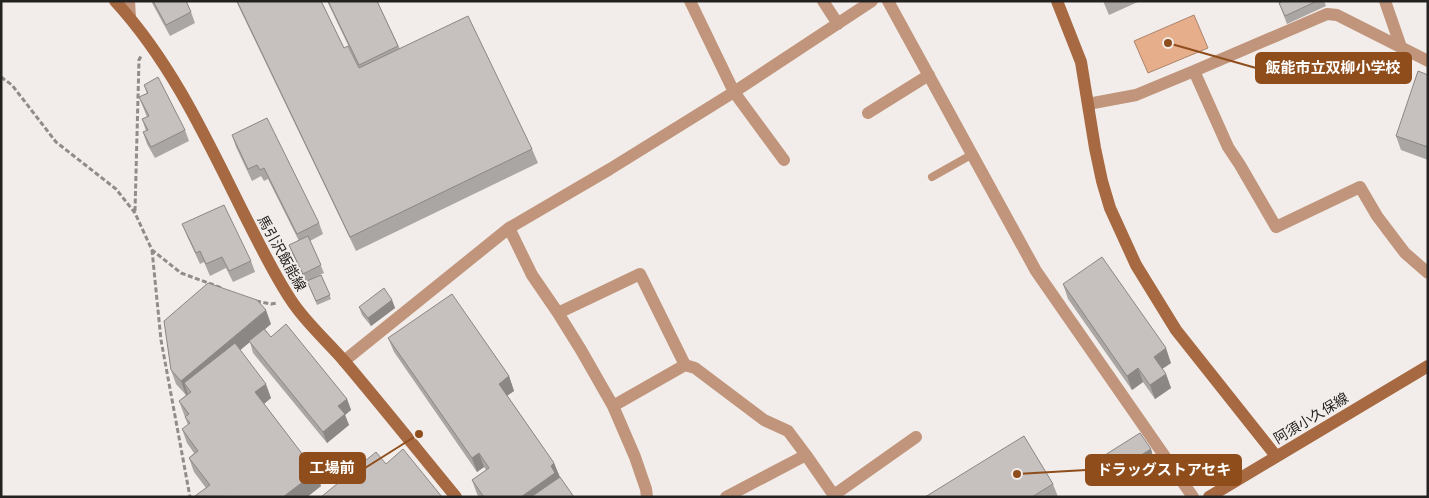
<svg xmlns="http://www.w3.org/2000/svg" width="1429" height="498" font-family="'Fira Sans Condensed','Noto Sans JP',sans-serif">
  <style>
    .water { fill: #e7ae8c; stroke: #ac846c }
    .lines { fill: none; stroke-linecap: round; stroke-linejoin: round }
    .path { stroke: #8f8c89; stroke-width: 3; stroke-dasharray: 5 2.5; stroke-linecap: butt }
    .lane { stroke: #c0957b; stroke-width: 8 }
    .street { stroke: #c0957b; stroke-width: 12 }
    .secondary { stroke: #a76941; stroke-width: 12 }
    .wall { fill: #aaa6a3 }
    .shaded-wall { fill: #8b8785 }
    .building { fill: #c6c1be; stroke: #8b8785 }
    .labels { text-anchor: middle; stroke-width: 4; stroke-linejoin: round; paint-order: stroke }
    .street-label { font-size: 14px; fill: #232220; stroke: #f2edea }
    .leader { fill: none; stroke: #8f4d1c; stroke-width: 2 }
    .callout-dot { fill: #8f4d1c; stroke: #f2edea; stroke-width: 2 }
    .callout { fill: #8f4d1c; stroke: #8f4d1c; stroke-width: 2 }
    .callout-label { font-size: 15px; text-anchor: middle; font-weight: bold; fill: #fff }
  </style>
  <rect width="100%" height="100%" fill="#f2edea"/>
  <!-- water -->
  <path class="water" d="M1194,15L1208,48L1148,73L1134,41Z"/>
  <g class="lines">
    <!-- path -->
    <path class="path" d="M1,77L12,85L56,142L116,189L135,213L152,250L181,273L222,288
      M135,211L139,60L141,56
      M152,250L161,340L190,497
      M256,301L271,304L277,303"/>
    <!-- lane -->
    <path class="lane" d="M932,177L971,155"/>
    <!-- street -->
    <path class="street" d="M129,1L130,17
      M690,1L734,92L784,160
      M823,1L838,24
      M888,1L1036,271L1193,497
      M1385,1L1401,47
      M1194,71L1327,14L1337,15L1428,61
      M1088,104L1136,95L1194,71L1228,147L1240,165L1276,227L1360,187L1377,216L1405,253L1428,273
      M868,113L929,75
      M509,228L532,275L558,313L581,350L613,406L635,457L646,489L647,497
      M558,313L640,274L685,365L695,368L764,420L788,431L806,455L835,497
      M344,361L509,228L610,169L734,92L872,1
      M613,406L685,365
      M834,495L916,437
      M726,497L806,455"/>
    <!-- secondary -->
    <path class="secondary" d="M115,1C172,63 207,140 244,214C259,243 273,273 291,300C305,322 328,342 345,362C383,407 419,452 456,497
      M1057,1L1081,62L1095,148L1102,181L1110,208L1136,265L1176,330L1276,456
      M1209,497L1428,366"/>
  </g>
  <!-- wall -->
  <path class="wall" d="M151,1H186L191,12L195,23L170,36Z
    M236,1H321L344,48L359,68L327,1H377L400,49L532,149L538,163L356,251Z
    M1103,1H1140L1109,15Z
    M1283,1H1324L1326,6L1287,24L1279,3Z
    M1428,75V160L1401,150L1396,136Z
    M144,85L185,130L189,141L155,158L147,144L143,132L146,131L142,119L147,117L139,97L147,94Z
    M232,135L319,223L323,234L310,241L324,273L315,277L321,275L331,299L317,305L307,281L306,282L292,253L289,245L299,241L268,179L264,181L261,176L252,181L236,147Z
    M182,224L251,261L255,272L233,282L226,268L210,276L204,262L200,264L187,236Z
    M1063,284L1171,363L1162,369L1166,374L1171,388L1155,399L1143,382L1132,390L1068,299Z
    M392,300L395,308L371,326L362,315L359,307Z
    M271,324L265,329L271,337L347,399L351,410L345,415L349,425L327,443L253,353L250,342L240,350L271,398L264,404L316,472L321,486L307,497H195L206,488L194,472L189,458L194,453L187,443L182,429L188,425L179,401L186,395L176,384L171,370Z
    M388,338L509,376L514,391L507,395L554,463L559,477L574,497H479L477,494L472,480L486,470L484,467L477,472L394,352Z
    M1151,449L1153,457L1110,484L1100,468L1097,460Z
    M1053,484L1058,497H925Z"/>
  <!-- shaded-wall -->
  <path class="shaded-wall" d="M392,300L395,308L371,326L368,318Z
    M266,310L271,324L191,392L184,383L188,394L186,395L181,381Z
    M1166,348L1171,363L1159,371L1154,357Z
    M1138,368L1143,382L1132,390L1127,376Z
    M1166,374L1171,388L1155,399L1150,385Z
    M509,376L514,391L504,398L499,384Z
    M266,384L271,398L260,407L255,392Z
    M347,399L351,410L345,415L349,425L327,443L323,432L338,406Z
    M1151,449L1153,457L1110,484L1107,476Z
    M479,453L484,467L477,472L472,458Z
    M554,463L560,477L546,497H521L551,466Z
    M316,472L321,486L307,497H283Z"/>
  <!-- building -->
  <path class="building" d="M153,1H186L191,12L166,25Z
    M237,1H321L344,48L348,46L359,68L468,16L532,149L350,237Z
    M328,1H377L398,46L359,65Z
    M1283,1H1317L1285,16L1279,3Z
    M1418,71L1428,75V147L1396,136Z
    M158,77L185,130L151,147L143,132L148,130L142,119L149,116L139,97L148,93L144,85Z
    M267,118L319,223L297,234L264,168L260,170L257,165L248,169L232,135Z
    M224,205L251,261L229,271L222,257L206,264L200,251L196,253L182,224Z
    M308,236L321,265L303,274L289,245Z
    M1102,257L1166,348L1154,357L1166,374L1150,385L1138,368L1127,376L1063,284Z
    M321,275L330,295L316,301L307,281Z
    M208,283L257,300L266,310L181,381L171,370L164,321Z
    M384,288L392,300L368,318L359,307Z
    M452,294L509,376L499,384L554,463L551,466L555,473L521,497H484L472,480L489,468L479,453L472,458L388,338Z
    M286,324L347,399L338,406L345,414L323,432L249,341L264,329L271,337Z
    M235,343L266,384L255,392L316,472L283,497L195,496L210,485L189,458L198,451L182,429L190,423L185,417L189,414L179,401L191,392L184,383Z
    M1140,433L1151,449L1107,476L1097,460Z
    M1024,436L1053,484L1032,497H925Z
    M403,449L442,497H321L376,452L386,464Z
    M560,477L574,497H531Z"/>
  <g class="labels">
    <!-- street labels -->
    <g class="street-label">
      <text transform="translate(282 253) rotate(61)" y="5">馬引沢飯能線</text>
      <text transform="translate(1311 418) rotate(-31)" y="5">阿須小久保線</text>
    </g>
  </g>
  <!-- callouts -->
  <path class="leader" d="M1168 43L1256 68M419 434L365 468M1017 474L1086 470"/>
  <g class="callout-dot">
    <circle cx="1168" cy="43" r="5"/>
    <circle cx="419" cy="434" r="5"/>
    <circle cx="1017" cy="474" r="5"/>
  </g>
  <g class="callout">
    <rect x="1256" y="53" width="155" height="30" rx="5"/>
    <rect x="300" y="453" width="65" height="30" rx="5"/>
    <rect x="1086" y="455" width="155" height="30" rx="5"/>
  </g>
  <g class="callout-label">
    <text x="1333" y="73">飯能市立双柳小学校</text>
    <text x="332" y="473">工場前</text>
    <text x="1164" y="475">ドラッグストアセキ</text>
  </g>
  <!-- border -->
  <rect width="1429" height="498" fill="none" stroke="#232220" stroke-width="5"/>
</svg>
